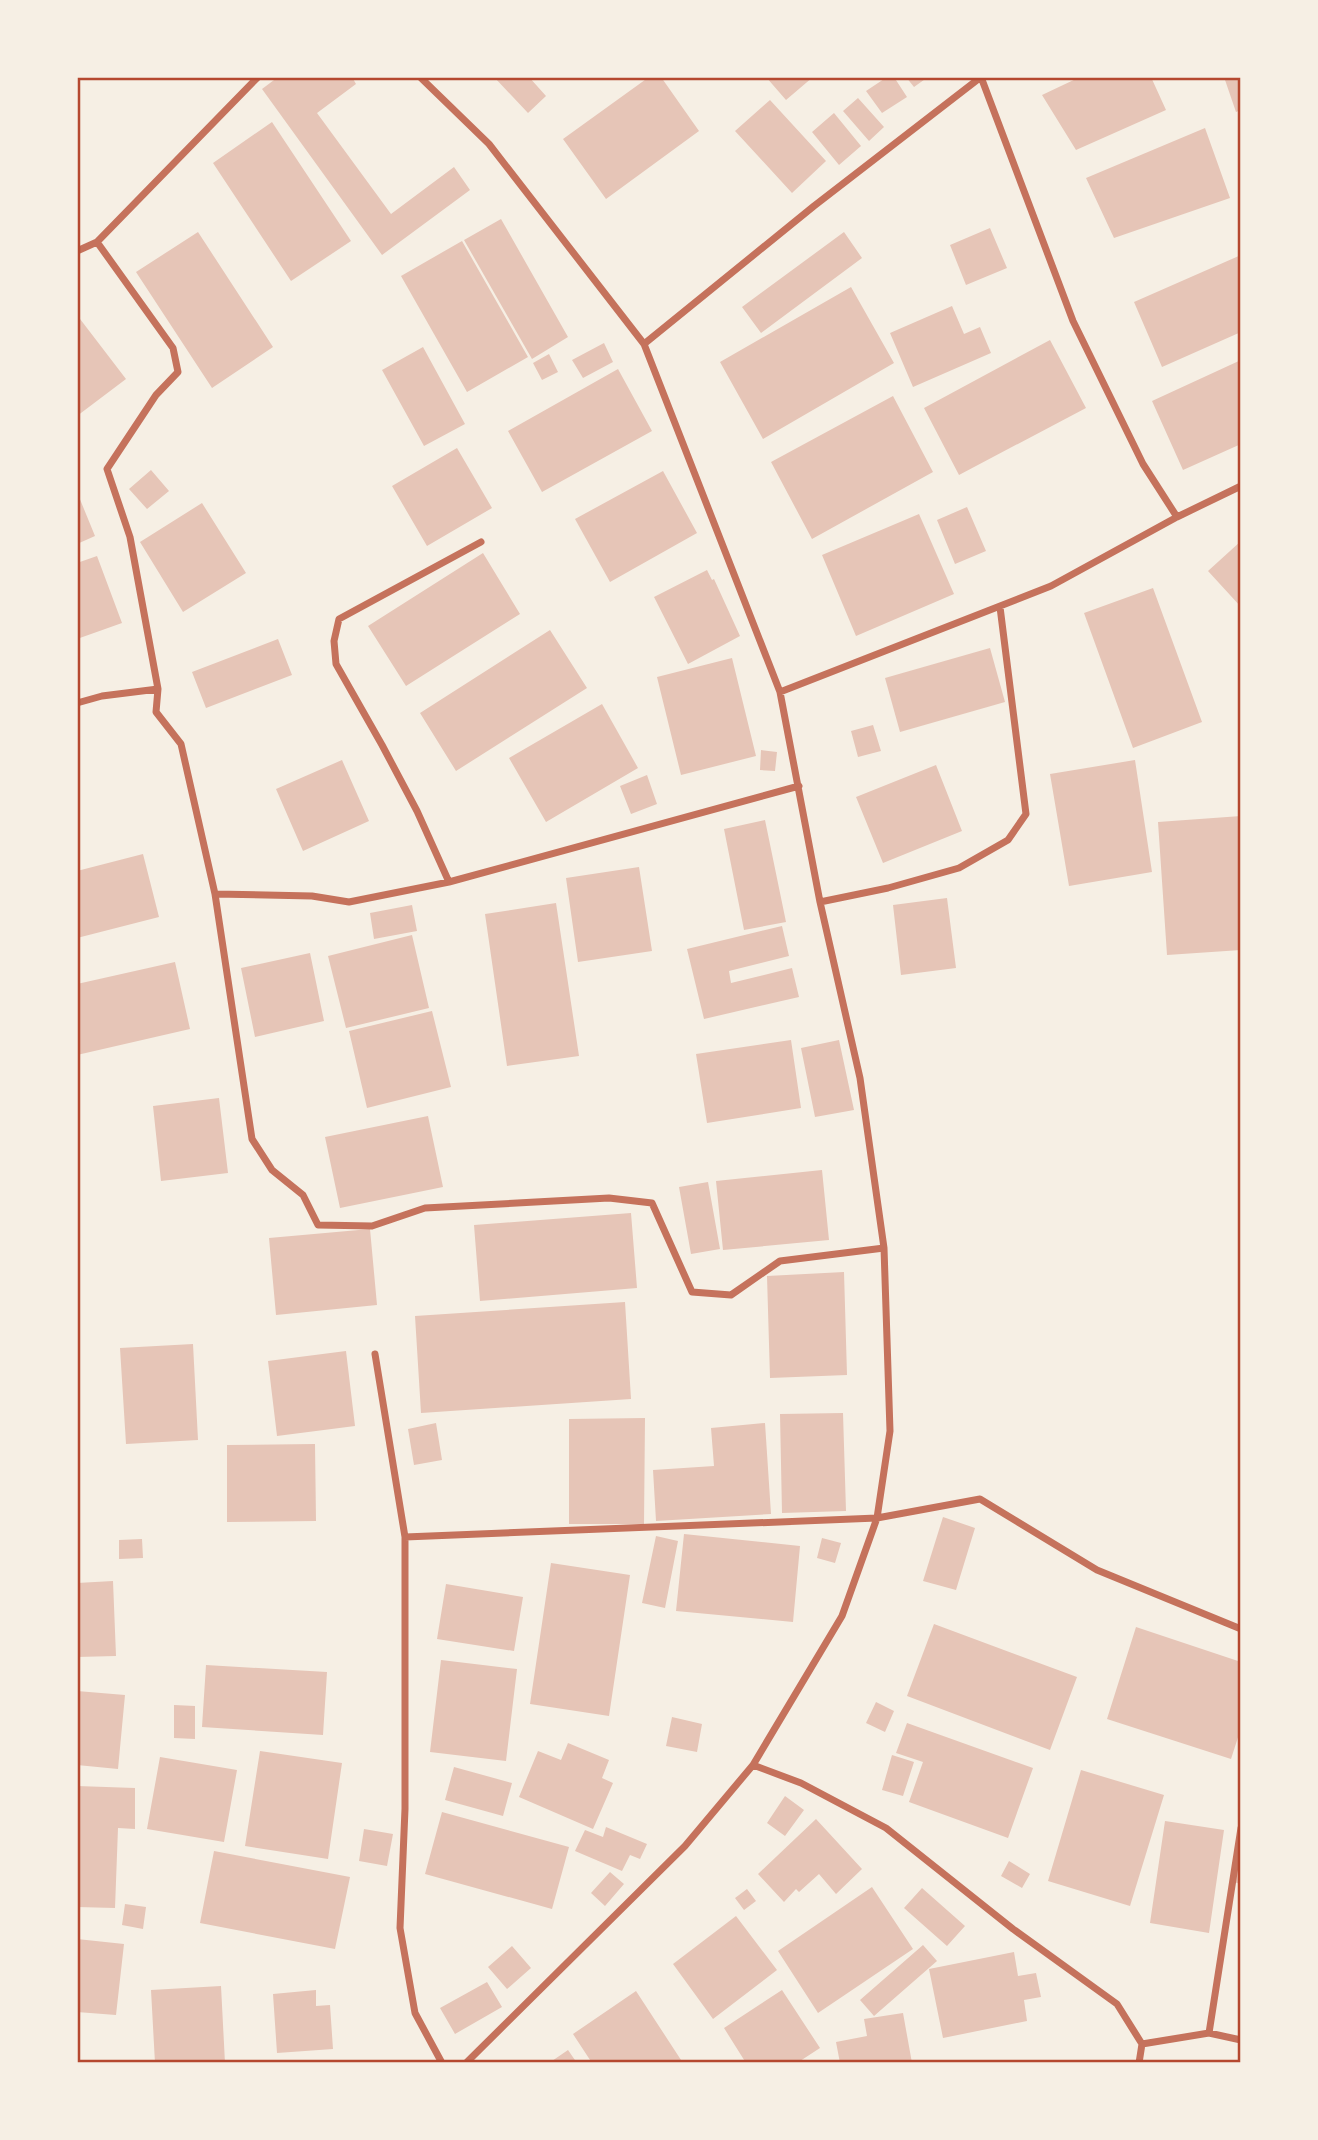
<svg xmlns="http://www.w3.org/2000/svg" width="1318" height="2140" font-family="'Public Sans',sans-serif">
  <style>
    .building { fill: #e6c5b7 }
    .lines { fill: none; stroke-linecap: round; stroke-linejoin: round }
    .minor { stroke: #c5725c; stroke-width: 7 }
    .neatline { fill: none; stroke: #b5482f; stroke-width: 2.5 }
  </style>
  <rect width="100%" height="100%" fill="#f6efe4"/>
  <!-- building -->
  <path class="building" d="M278,77H352L356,84L317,113L391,214L454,167L470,190L382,255L262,89Z
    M494,77H529L546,96L528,113Z
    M649,77H661L699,131L606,199L563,139Z
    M766,77H813L786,100Z
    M887,77H894L907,97L882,113L866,91Z
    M906,77H928L914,87Z
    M1080,77H1151L1166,110L1076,150L1042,95Z
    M1224,77H1241V110L1236,112Z
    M858,98L884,127L869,141L843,111Z
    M770,100L826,161L792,193L735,131Z
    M834,113L861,146L839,165L812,132Z
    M272,122L351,241L291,281L213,163Z
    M1205,128L1230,198L1114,238L1086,178Z
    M501,219L568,337L532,359L464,240Z
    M990,228L1007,268L966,285L950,245Z
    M198,232L273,347L212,388L136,272Z
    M844,232L862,258L761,333L742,307Z
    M462,241L528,357L467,392L401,276Z
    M1241,255V332L1162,367L1134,302Z
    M851,287L894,363L763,439L720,362Z
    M952,306L964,334L980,327L991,353L913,387L890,333Z
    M77,315L126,379L77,416Z
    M1050,340L1086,408L959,475L924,408Z
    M604,343L613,362L583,378L572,360Z
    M423,347L465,424L424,446L382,370Z
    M549,354L558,372L542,380L533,363Z
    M1241,360V444L1183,470L1152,401Z
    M618,369L652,431L542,492L508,431Z
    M893,396L933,472L812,539L771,462Z
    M457,448L492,508L427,546L392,486Z
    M151,470L169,491L147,509L129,489Z
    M663,471L697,533L610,582L575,519Z
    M77,492L95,536L77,544Z
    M202,503L246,573L183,612L140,542Z
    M967,507L986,551L955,564L937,520Z
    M919,514L954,594L856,636L822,555Z
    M1241,541V607L1208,571Z
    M483,553L520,614L406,686L368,626Z
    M97,556L122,623L77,639V563Z
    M707,570L712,580L714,579L740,636L688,664L654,597Z
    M1153,588L1202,722L1133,748L1084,613Z
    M550,630L587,688L456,771L420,713Z
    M278,639L292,675L206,708L192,672Z
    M990,648L1005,702L900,732L885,678Z
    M732,658L756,756L681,775L657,677Z
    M602,704L638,768L546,822L509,758Z
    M873,725L881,751L858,757L851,731Z
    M761,750L777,752L775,771L760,770Z
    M342,760L369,821L303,851L276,789Z
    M1135,760L1152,872L1069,886L1050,774Z
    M936,765L962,831L883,863L856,797Z
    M647,775L657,804L631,814L620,786Z
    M1241,816V950L1167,955L1158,822Z
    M765,820L786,922L744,930L724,829Z
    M143,854L159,917L77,938V871Z
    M639,867L652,951L578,962L566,878Z
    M947,898L956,968L901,975L893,905Z
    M556,903L579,1056L507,1066L485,914Z
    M412,905L417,931L374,939L370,913Z
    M782,926L789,956L729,971L731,983L792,968L799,997L704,1019L687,949Z
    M412,935L429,1008L346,1028L328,956Z
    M310,953L324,1021L255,1037L241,968Z
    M175,962L190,1029L77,1055V984Z
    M432,1011L451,1087L367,1108L349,1031Z
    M791,1040L801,1108L707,1123L696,1054Z
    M839,1040L854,1110L815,1117L801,1048Z
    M219,1098L228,1173L161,1181L153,1106Z
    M428,1116L443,1187L340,1208L325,1137Z
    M822,1170L829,1240L723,1250L716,1181Z
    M708,1182L720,1249L691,1254L679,1187Z
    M631,1213L637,1288L480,1301L474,1225Z
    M370,1229L377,1305L276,1315L269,1238Z
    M844,1272L847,1375L770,1378L767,1276Z
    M625,1302L631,1399L421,1413L415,1316Z
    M193,1344L198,1440L126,1444L120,1348Z
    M346,1351L355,1426L277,1436L268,1361Z
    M843,1413L846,1511L782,1513L780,1414Z
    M645,1418L644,1524H569V1419Z
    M436,1423L442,1460L414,1465L408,1429Z
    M765,1423L771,1514L656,1521L653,1470L714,1466L711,1428Z
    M315,1444L316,1521L227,1522V1445Z
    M943,1517L975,1528L956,1590L923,1581Z
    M684,1534L800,1546L793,1622L676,1611Z
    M656,1536L678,1541L665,1608L642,1603Z
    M822,1538L841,1543L835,1563L817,1558Z
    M142,1539L143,1558L119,1559V1540Z
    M551,1563L630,1575L609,1716L530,1704Z
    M113,1581L116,1656L77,1657V1583Z
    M446,1584L523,1597L514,1651L437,1639Z
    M934,1624L1077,1677L1050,1750L907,1696Z
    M1136,1627L1241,1662V1728L1231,1759L1107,1719Z
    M441,1660L517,1669L506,1761L430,1752Z
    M206,1665L327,1672L323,1735L202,1727Z
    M77,1691L125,1695L118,1769L77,1765Z
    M876,1702L894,1711L885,1732L866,1723Z
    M174,1705L195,1706V1739L174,1738Z
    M672,1717L702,1724L697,1752L666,1746Z
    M907,1723L1033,1768L1008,1838L909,1802L923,1762L896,1753Z
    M568,1743L609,1760L602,1778L613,1783L593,1829L519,1797L538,1751L561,1760Z
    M260,1751L342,1763L328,1859L245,1846Z
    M892,1755L914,1762L903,1796L882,1790Z
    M160,1757L237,1770L224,1842L147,1829Z
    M454,1767L512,1783L503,1816L445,1800Z
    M1081,1770L1164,1795L1130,1906L1048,1881Z
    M77,1786L135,1788V1829L118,1828L115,1908L77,1907Z
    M785,1796L804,1810L785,1836L767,1823Z
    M442,1812L569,1847L552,1909L425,1874Z
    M816,1819L862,1869L836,1894L819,1874L799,1892L796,1889L784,1902L758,1874Z
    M1165,1821L1224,1830L1209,1933L1150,1923Z
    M606,1827L647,1844L640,1859L630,1855L622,1871L575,1851L585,1830L603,1837Z
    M364,1829L393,1834L387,1866L359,1861Z
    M214,1851L350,1877L335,1949L200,1923Z
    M1009,1861L1030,1874L1022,1888L1001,1876Z
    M1237,1864L1241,1865V1884L1233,1882Z
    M610,1872L624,1884L605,1906L591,1893Z
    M872,1887L913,1949L818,2013L778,1951Z
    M922,1888L965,1926L947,1946L904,1908Z
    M747,1889L756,1901L744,1910L735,1898Z
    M125,1904L146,1907L143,1929L122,1925Z
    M736,1916L777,1970L713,2019L673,1964Z
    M77,1939L124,1944L116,2015L77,2012Z
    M923,1945L937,1961L874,2016L860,2000Z
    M512,1946L531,1968L507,1989L488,1967Z
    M1014,1952L1018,1976L1036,1973L1041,1997L1024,2000L1027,2021L943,2038L929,1969Z
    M487,1982L502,2007L455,2034L440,2008Z
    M221,1986L225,2063H155L151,1990Z
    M316,1990V2006L330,2005L333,2049L277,2053L273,1994Z
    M782,1990L820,2048L797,2063H746L724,2028Z
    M636,1991L683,2063H592L573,2034Z
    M903,2013L912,2063H840L836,2042L867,2036L864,2019Z
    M568,2050L577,2063H549Z"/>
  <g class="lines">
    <!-- minor -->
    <path class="minor" d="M420,77L489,144L644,344L780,692L820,902L860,1078L884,1248L890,1431L877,1518L842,1616L753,1765L685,1846L466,2063
      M981,77L1073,321L1143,464L1177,517
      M97,242L173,348L178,372L156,395L107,469L130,537L158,689L156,712L181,744L215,894L252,1139L272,1170L303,1195L318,1225L372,1226L425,1208L609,1198L652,1203L692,1292L731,1295L780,1261L884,1248
      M77,251L97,242L258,77
      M644,344L814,206L981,77
      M780,692L1051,586L1177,517L1241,486
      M77,703L102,696L158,689
      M449,882L417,811L382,745L336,664L334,641L339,619L481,542
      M215,894L312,896L349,902L449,882L799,786
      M820,902L888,888L959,868L1008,840L1026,814L1000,607
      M375,1354L405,1537V1809L400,1928L415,2013L442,2063
      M405,1537L877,1518L980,1499L1097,1570L1241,1629
      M753,1765L801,1783L886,1828L1013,1929L1117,2004L1142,2044L1139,2063
      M1209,2033L1241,1828
      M1142,2044L1209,2033L1241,2040"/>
  </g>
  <!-- border -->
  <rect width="1318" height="2140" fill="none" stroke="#f6efe4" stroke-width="158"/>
  <rect x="79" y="79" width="1160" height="1982" class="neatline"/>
</svg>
